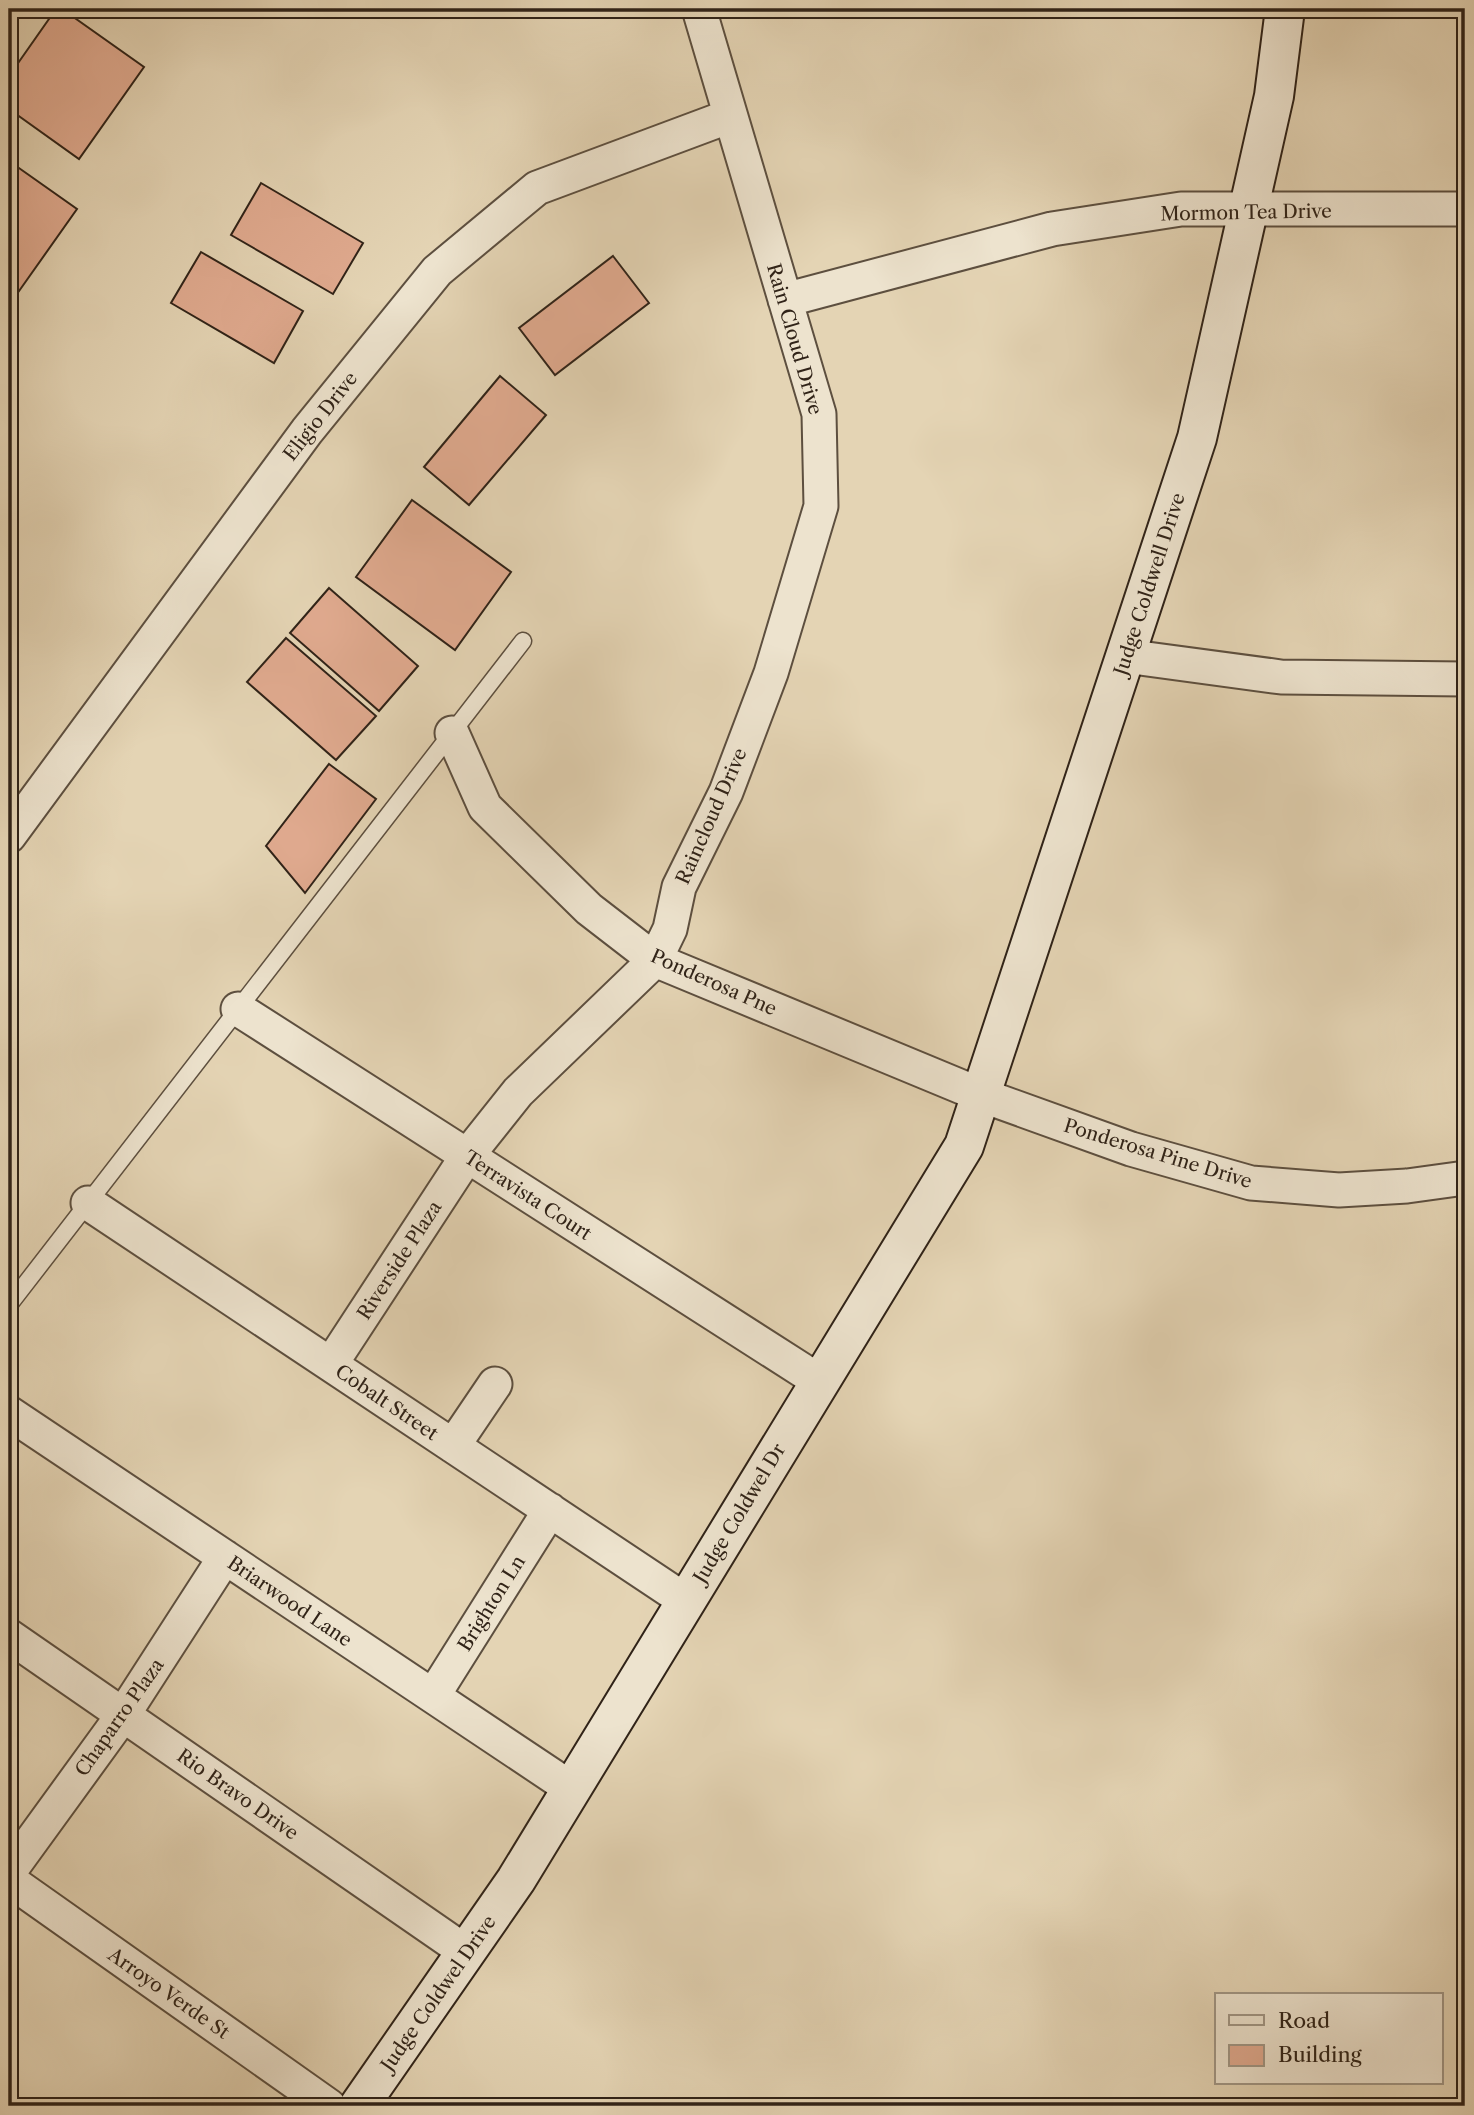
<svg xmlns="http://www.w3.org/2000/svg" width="1474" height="2115" font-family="'Libre Caslon Text',serif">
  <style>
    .building { fill: #e0aa8f; stroke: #302318; stroke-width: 2 }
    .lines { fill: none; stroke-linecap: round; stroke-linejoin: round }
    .lane-casing { stroke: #5d4f3f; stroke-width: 19 }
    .street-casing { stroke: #5d4f3f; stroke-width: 37 }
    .secondary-casing { stroke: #302318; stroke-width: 42 }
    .lane { stroke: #ede3ce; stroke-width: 16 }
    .street { stroke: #ede3ce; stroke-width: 33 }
    .secondary { stroke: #ede3ce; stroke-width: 38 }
    .labels { text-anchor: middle; stroke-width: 5; stroke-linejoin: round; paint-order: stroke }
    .street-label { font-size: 19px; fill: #302318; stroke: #ede3ce }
  </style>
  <rect width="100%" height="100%" fill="#e4d4b4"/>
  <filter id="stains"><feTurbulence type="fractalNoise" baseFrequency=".00286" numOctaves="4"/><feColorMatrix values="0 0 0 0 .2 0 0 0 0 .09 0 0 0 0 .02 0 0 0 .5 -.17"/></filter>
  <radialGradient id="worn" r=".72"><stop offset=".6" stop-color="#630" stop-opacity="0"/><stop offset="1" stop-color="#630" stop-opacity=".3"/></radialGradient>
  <!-- building -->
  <path class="building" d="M56,9H62L144,67L79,159L9,109V76Z
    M9,161L77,209L12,301L9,299Z
    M261,183L363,243L333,294L231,235Z
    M201,252L303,311L274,363L171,303Z
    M613,256L649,303L555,375L519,328Z
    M500,376L546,415L469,505L424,467Z
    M412,500L511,572L455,650L356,577Z
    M329,588L418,666L379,711L290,633Z
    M286,638L376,716L336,760L247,682Z
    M329,764L376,799L305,893L266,846Z"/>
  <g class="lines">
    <defs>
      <path id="lane" d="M9,1305L523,641"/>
      <path id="street" d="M785,300L1052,229L1181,209H1465
        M1125,656L1281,677L1465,679
        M452,733L485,807L589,909L655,960L981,1095L1131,1149L1251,1183L1339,1190L1407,1186L1465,1178
        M9,836L307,431L437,271L537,188L730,116
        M238,1009L819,1381
        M88,1203L686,1601
        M331,1364L467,1156L518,1092L655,960L670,929L679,887L726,792L771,673L821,506L819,414L699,9
        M9,1413L572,1789
        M453,1446L495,1384
        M9,1636L466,1952
        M433,1696L550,1510
        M9,1872L123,1715L225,1557
        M9,1880L329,2106"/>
      <path id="secondary" d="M359,2106L516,1880L964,1146L1197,438L1274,96L1285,9"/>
    </defs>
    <!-- lane casing -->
    <use href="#lane" class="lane-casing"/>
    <!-- street casing -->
    <use href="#street" class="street-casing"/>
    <!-- secondary casing -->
    <use href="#secondary" class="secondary-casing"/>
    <!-- lane -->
    <use href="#lane" class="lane"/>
    <!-- street -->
    <use href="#street" class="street"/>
    <!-- secondary -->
    <use href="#secondary" class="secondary"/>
  </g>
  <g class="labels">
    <!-- street labels -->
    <g class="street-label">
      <text transform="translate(1246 212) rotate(-1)" y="7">Mormon Tea Drive</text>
      <text transform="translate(795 339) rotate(74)" y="7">Rain Cloud Drive</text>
      <text transform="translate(320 416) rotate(-52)" y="7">Eligio Drive</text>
      <text transform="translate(1149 584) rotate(-72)" y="7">Judge Coldwell Drive</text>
      <text transform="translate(711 816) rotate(-66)" y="7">Raincloud Drive</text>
      <text transform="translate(714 982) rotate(24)" y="7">Ponderosa Pne</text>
      <text transform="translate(1158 1153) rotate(17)" y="7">Ponderosa Pine Drive</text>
      <text transform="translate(528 1195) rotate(33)" y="7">Terravista Court</text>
      <text transform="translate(399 1260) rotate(-57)" y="7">Riverside Plaza</text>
      <text transform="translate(387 1402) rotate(34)" y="7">Cobalt Street</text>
      <text transform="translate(739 1513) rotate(-59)" y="7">Judge Coldwel Dr</text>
      <text transform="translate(290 1601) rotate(34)" y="7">Briarwood Lane</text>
      <text transform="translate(491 1603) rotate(-58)" y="7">Brighton Ln</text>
      <text transform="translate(119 1717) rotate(-55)" y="7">Chaparro Plaza</text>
      <text transform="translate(238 1794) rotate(35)" y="7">Rio Bravo Drive</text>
      <text transform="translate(169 1993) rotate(35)" y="7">Arroyo Verde St</text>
      <text transform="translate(438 1993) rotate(-55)" y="7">Judge Coldwel Drive</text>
    </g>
  </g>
  <!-- margin -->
  <rect width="1474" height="2115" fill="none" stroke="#e4d4b4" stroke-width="35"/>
  <rect x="10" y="10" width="1453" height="2094" fill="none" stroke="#302318" stroke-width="3.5"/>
  <rect x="18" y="18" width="1439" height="2080" fill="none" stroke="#302318" stroke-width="2"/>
  <!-- legend -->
  <rect x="1215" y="1993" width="228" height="91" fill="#ede3ce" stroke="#a19685" stroke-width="2"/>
  <rect x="1229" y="2015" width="35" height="10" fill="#ede3ce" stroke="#a19685" stroke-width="2"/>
  <text x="1278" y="2028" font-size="21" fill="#302318">Road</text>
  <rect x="1229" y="2045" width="35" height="21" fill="#e0aa8f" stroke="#a19685" stroke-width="2"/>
  <text x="1278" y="2062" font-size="21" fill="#302318">Building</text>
  <rect width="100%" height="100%" filter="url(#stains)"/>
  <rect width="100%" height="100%" fill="url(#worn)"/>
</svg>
